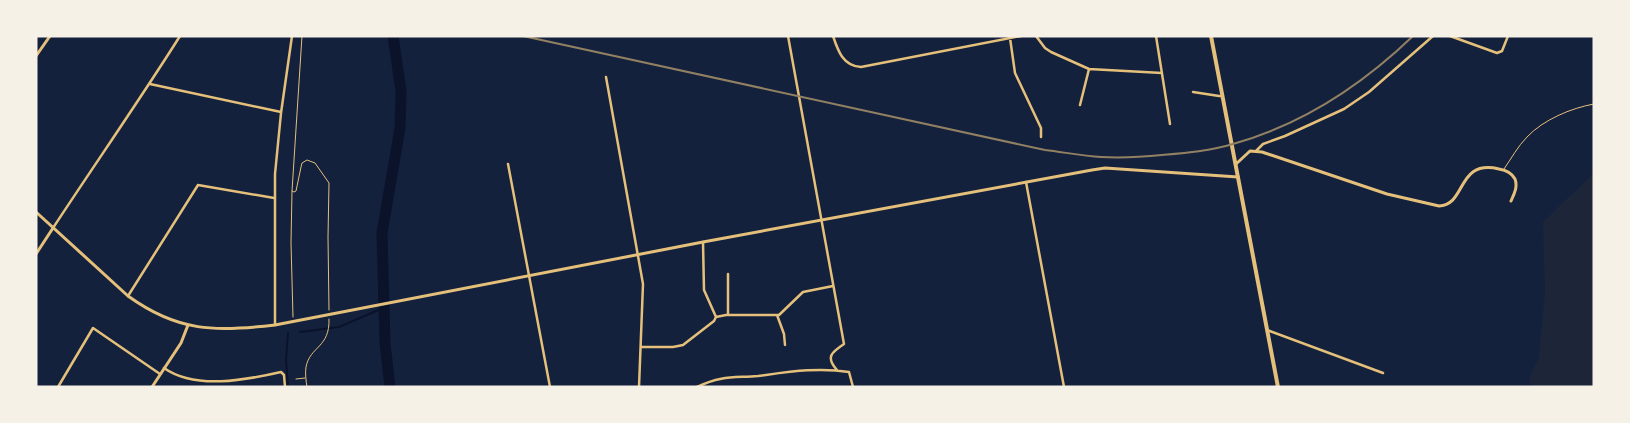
<svg xmlns="http://www.w3.org/2000/svg" width="1630" height="423" font-family="Overpass,sans-serif">
  <style>
    .green { fill: #1d2539 }
    .lines { fill: none; stroke-linecap: round; stroke-linejoin: round }
    .stream { stroke: #0b132b; stroke-width: 2 }
    .river { stroke: #0b132b; stroke-width: 11 }
    .path { stroke: #e5c07b; stroke-width: 1 }
    .service { stroke: #e5c07b; stroke-width: 1 }
    .minor { stroke: #e5c07b; stroke-width: 2.5 }
    .tertiary { stroke: #e5c07b; stroke-width: 3 }
    .secondary { stroke: #e5c07b; stroke-width: 4 }
    .rail { stroke: #918062; stroke-width: 2 }
  </style>
  <rect width="100%" height="100%" fill="#14213d"/>
  <!-- green -->
  <path class="green" d="M1594,173V387H1531L1529,378L1539,358L1545,292L1543,222Z"/>
  <g class="lines">
    <!-- stream -->
    <path class="stream" d="M300,332L339,327L383,308
      M288,333L286,361L288,387"/>
    <!-- river -->
    <path class="river" d="M390,387L385,343L382,233L400,128L401,91L393,36"/>
    <!-- path -->
    <path class="path" d="M302,36L292,191L294,192L296,191L301,167L302,163L307,160L315,163L329,183L328,237L329,310
      M292,191L291,243L293,317
      M296,379L305,378
      M307,387C306,381 305,373 306,367C310,346 330,348 329,319"/>
    <!-- service -->
    <path class="service" d="M1504,169C1511,159 1518,146 1527,137C1543,120 1571,108 1594,104"/>
    <!-- minor -->
    <path class="minor" d="M788,36L844,344C832,352 825,357 837,370
      M833,36C838,51 843,66 861,67L1021,36
      M1036,36L1045,48L1051,52L1089,69L1162,73
      M1156,36L1170,124
      M1450,36L1497,53L1502,51L1508,36
      M1010,38L1015,73L1041,128V137
      M606,77L643,284L639,387
      M150,84L281,112
      M1193,92L1219,96H1222
      M1080,105L1089,69
      M1256,151L1263,144L1285,136L1344,109L1369,92L1433,36
      M508,164L550,387
      M1026,182L1064,387
      M53,228C95,164 139,101 180,36
      M128,296L198,185L274,198
      M728,315V274
      M777,315L784,334L785,345
      M716,317L726,315H779L803,292L833,286
      M275,325V174L281,113L292,36
      M1267,330L1383,373
      M642,347H673L683,345L714,321L716,317L704,290L703,242
      M164,368C195,390 246,380 281,372L284,375L285,387
      M58,387L93,328L160,374
      M697,387C722,375 734,378 758,376C788,372 818,367 849,372L853,387"/>
    <!-- tertiary -->
    <path class="tertiary" d="M36,56L50,36
      M1236,164L1250,151L1262,152L1387,194L1439,206C1467,205 1456,159 1499,169C1505,170 1512,173 1515,179C1518,187 1514,194 1511,201
      M36,212L128,296C178,332 215,332 275,325L703,242L1092,170L1105,168L1238,177
      M36,254L53,228
      M152,387L181,343L188,325"/>
    <!-- secondary -->
    <path class="secondary" d="M1211,36L1278,387"/>
    <!-- rail -->
    <path class="rail" d="M523,36L1045,150C1063,152 1082,156 1101,157C1121,158 1142,157 1162,155C1185,153 1210,151 1233,144C1301,125 1362,85 1413,36"/>
  </g>
  <!-- border -->
  <rect width="1630" height="423" fill="none" stroke="#f6f1e7" stroke-width="75"/>
</svg>
